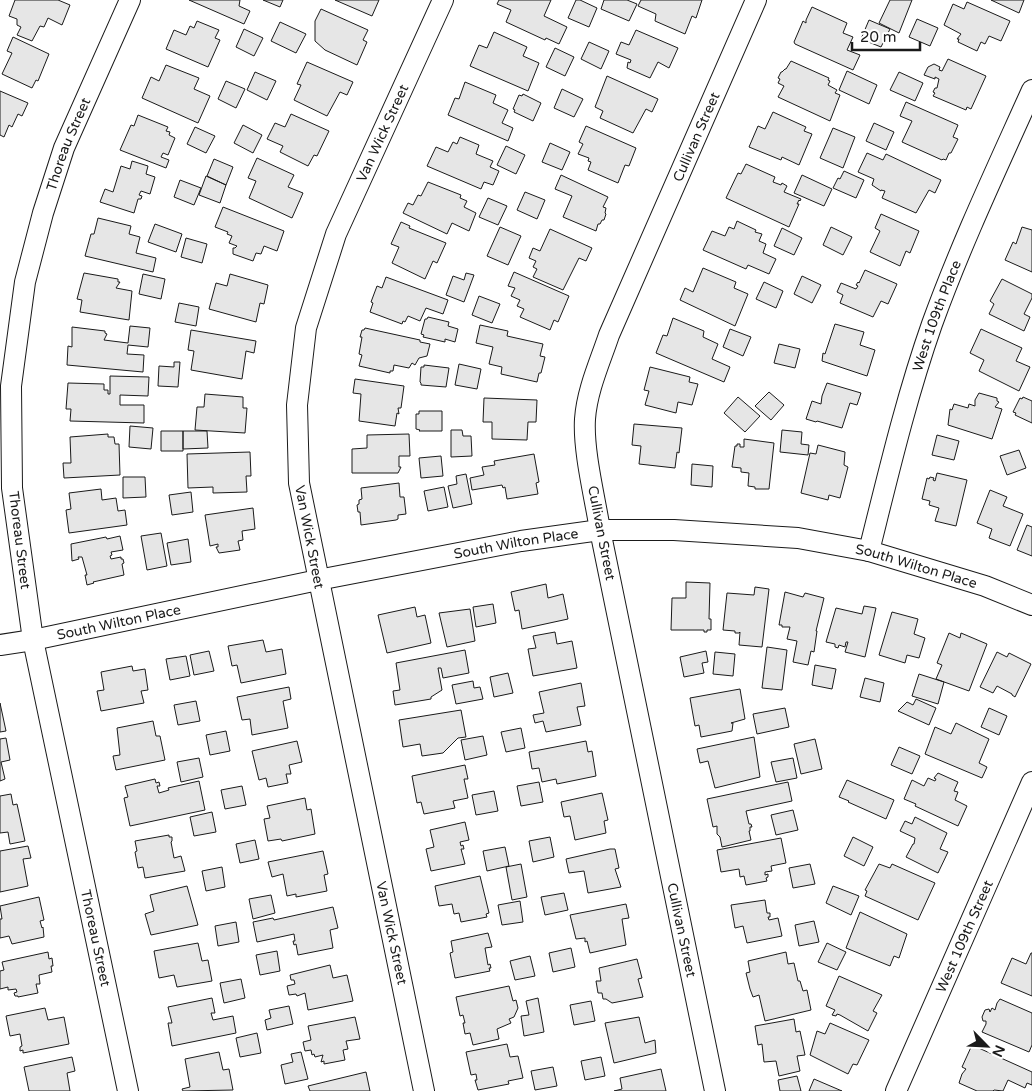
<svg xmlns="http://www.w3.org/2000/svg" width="1032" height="1091" font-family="'Varela Round',sans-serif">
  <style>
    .building { fill: #e6e6e6; stroke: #1a1a1a }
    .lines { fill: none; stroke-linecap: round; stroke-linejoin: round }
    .street-casing { stroke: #1a1a1a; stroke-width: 22 }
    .street { stroke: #fff; stroke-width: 20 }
    .labels { text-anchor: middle; stroke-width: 4; stroke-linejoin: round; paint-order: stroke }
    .street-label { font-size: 14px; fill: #1a1a1a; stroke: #fff }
  </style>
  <rect width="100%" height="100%" fill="#fff"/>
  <!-- building -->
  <path class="building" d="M15,0H58L70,5L62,25L48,18L44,27L40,26L32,41L17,35L21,27L17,25V19L9,16Z
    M189,0H240L239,6L250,11L244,24Z
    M263,0H283L280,7Z
    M335,0H379L372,16Z
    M499,0H551L544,16L567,27L559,44L546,38L545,40L506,22L511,10L497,4Z
    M576,0H580L597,8L589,27L568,18Z
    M604,0H627L637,4L629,21L601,9Z
    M641,0H702L696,18L692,16L685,34L655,21L656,14L638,6Z
    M890,0H912L899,33L879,23Z
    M991,0H1024L1019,13Z
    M967,2L1010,21L1001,41L989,36L985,44L981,42L977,51L958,42L959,39H957L961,34L944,25L953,4L964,9Z
    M812,7L847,23L843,33L853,37L847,50L860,55L853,70L795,44L794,42L803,21L806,23V20Z
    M321,9L368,30L363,40L367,42L357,65L325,50L315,41V21Z
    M917,19L938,28L930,46L909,37Z
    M869,20L890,29L881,47L861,39Z
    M197,21L219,30L215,38L220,40L208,67L166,49L174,30L186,35L190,26L194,28Z
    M280,22L306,34L296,53L271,41Z
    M244,29L263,38L254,56L236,47Z
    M636,30L678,48L669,68L658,62L650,78L627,68L628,62L630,63L631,60L616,54L621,42L629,45Z
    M494,32L527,47L523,56L539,63L528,91L470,66L479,45L487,48Z
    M13,37L49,54L38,81L36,80L32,88L2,74L12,53L7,51Z
    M589,42L609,51L601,69L581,59Z
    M555,48L574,57L565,76L546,67Z
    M948,59L986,76L971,109L967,107L966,110L933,96L935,93L933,92L935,88H937L939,79L935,77V79L924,75L928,67L934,64L940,67L939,70L942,71Z
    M791,61L829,78L828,80L830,81L828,85L837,90L835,93L840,95L830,121L778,97L784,86L778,83L780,79L778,78L781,72H782L785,69H786Z
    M307,62L353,82L347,95L340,92L327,116L294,100L301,85L297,84Z
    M166,65L199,78L194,89L210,96L198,123L142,98L151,77L159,81Z
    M847,71L877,85L869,104L839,90Z
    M255,72L276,81L267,100L247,90Z
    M899,72L923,83L915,101L890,90Z
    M607,76L658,99L652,112L646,109L633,133L600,118L603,111L595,107Z
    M226,81L245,89L236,108L218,99Z
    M465,82L496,95L493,103L508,110L502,123L513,128L508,141L448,115L455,98L459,99Z
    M562,89L583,99L574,117L554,108Z
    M0,91L28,103L22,116L18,114L12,127L9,125L4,137L0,135Z
    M523,94L541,103L533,121L514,112L515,110L513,109L519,95L522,96Z
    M906,102L958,125L953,137L958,139L951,153H949L946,160L943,159L942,160L902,142L912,121L900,116Z
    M773,112L806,127L804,131L812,134L799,165L782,157L781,160L749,147L758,126L765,129Z
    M291,114L329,131L317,156L314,155L308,166L280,152L283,146L267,139L275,123L285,127Z
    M138,115L168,127L166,131L170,132L169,135L175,138L168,155L163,153L161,157L169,160L166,168L120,150L131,125L134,126Z
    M874,123L894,132L886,150L866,141Z
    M243,125L262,135L253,153L234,143Z
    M586,126L636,148L629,166L625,165L618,183L588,170L591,162L588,161L589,158L578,154L583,144L579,142Z
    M195,127L215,136L206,153L187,144Z
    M833,128L855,137L843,168L820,158Z
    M460,137L479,145L476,154L493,161L490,167L499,171L493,185L484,182L481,189L427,166L436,147L448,152L453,142L457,144Z
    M550,143L570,152L562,170L542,162Z
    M506,146L525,155L516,174L497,165Z
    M867,153L883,160L886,154L941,180L935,193L929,190L916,213L882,198L885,191L881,190V191L872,185L874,179L858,172Z
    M257,158L294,175L288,187L303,193L292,218L249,198L256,181L248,178Z
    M214,159L233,167L226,185L207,176Z
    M132,161L148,166L146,174L155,177L150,194L141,191L139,195L142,196L141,199H138L134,213L100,202L105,189L113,192L121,166L130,169Z
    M746,164L775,177L773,182L781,185L782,183L787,186L784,192L801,199L800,201L799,200L797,204H799L789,227L726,198L738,173L741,174Z
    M844,171L864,180L856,198L833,188L838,178L840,179Z
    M561,175L608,197L603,207L606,208L605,213L606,214L604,220H602L600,224H598L596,231L563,217L572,196L555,189Z
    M802,175L832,189L824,206L794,193Z
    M206,176L226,185L220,203L199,195Z
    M180,180L201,188L194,205L174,197Z
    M428,182L461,195L460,198L467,201L464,207L476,213L469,231L452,223L447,234L403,213L408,203L413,205L418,195L421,196Z
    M525,192L545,200L537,219L517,210Z
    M488,198L507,206L498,225L479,217Z
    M223,207L284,231L277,251L264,246L261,254L256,253L253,261L233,254V248H235L237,246L229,243L232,236L227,234L228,232L215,227Z
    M881,214L919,231L910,253L906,251L900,266L870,252L880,231L875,228Z
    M98,218L131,226L129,234L140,237L136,253L156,258L153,272L85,256L91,234H94Z
    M737,221L756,230L755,232L762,234L759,241L766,244L763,253L776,259L769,274L748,265L746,269L703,250L712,231L725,236L729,227L734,229Z
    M401,222L410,226L409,228L446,243L437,263L433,261L425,279L392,263L399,247L391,244Z
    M155,224L182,234L176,252L148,242Z
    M500,227L521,236L508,265L487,256Z
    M831,227L852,237L843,255L823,245Z
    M1022,227L1032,230V272L1005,260L1013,242L1016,244Z
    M782,228L802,238L794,255L774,246Z
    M550,229L592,248L586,261L579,258L563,290L533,277L537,269L533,267L536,261L529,258L533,248L540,251Z
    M186,238L207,244L202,263L181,257Z
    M703,268L736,282L734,288L748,294L735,326L680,300L685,288L693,292Z
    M865,270L897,284L888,304L881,301L873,317L840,303L843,295L837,292L841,283L856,289L858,286L856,285L858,282L859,283Z
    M514,272L569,296L558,322L554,320L550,330L520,317L524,309L517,306L520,300L511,296L515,288L508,286Z
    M84,273L118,279V282H120L116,288L132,291L129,320L80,312L82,300L77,299Z
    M466,273L474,275L464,302L446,295L453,276L464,280Z
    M143,274L165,279L161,299L139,294Z
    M230,274L268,285L264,304L260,303L256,322L209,309L216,283L227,286Z
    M802,276L821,285L812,303L794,294Z
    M386,277L448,300L443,314L426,308L420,321L408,316L405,322L403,321L402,324L370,312L373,303L371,302L377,286L382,288Z
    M1002,279L1032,294V298L1024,314L1030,317L1024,331L989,314L994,304L990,301Z
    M764,282L783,291L776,308L756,299Z
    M479,296L500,304L492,323L472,315Z
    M179,303L199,307L196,326L175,322Z
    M428,317L449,322L448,326L458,329L455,342L445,339V342L423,337L424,335L421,334L425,319H427Z
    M673,318L704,331L703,337L718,344L712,359L730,367L724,382L656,353L663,335L667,336Z
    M835,324L864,332L860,345L875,350L867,376L822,361L823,353L825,354Z
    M480,325L508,331L507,336L543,344L540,356L545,357L541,373H539L537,382L501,374L502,367L489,364L493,347L476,343Z
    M130,326L150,328L148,347L128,345L127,354L144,355L143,372L67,365L68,346L72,347V327L105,331V333L107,334L104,340L128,343Z
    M365,328L420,340V342L430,344L427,356L419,358L415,365L412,363L409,368L394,365L393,371H390V373L359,366L362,355L359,354L362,337H360L362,330H364Z
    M730,329L751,337L743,356L723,347Z
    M981,329L1022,348L1016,361L1030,367L1019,391L979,371L984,360L970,353Z
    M191,330L256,341L254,353L246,351L242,379L191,370L194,351L188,350Z
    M779,344L800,349L795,368L774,363Z
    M174,362H180L178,387L158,386L159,366L174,367Z
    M459,364L481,369L477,389L455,385Z
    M424,365L449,368L446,387L421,385V383L420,382L421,367H424Z
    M650,367L690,377L689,382L698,384L692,405L678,402L676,413L645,405L649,391L644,390Z
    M110,376L149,377L148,396L120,395V405H144V423L70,421L71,409H66L68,383L104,384V390H108V394H110Z
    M355,379L404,386L401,408H398L399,414L397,413L395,426L359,421L361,394L353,393Z
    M827,383L861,393L857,405L850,403L842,428L817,421L816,422L806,419L812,401L821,404L822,396Z
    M769,392L784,405L771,420L755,406Z
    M979,393L997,398V401L999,402L995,407L1002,409L992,439L948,425L950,409L952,410L954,404L968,408L969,404L975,406V400Z
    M205,394L243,397V408H247L245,433L195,430L197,407H204Z
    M738,397L760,416L745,432L724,413Z
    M1023,397L1032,401V423L1015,415L1016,413L1013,412L1020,398L1022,399Z
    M484,398L537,400L536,422H528L527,440L492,439V422H483Z
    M419,411H442V431H419L420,430L416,429V414H419Z
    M634,424L682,428L679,453L677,452L675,468L639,464L641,446L632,445Z
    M130,426L153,428L151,449L129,447Z
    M451,430H462L463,436H471L472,456L451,457Z
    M782,430L802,432L801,444L809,445L808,455L780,452Z
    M161,431H183V451H161Z
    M183,431H207L208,448L183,449Z
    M108,434V437H114L115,444H119L120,475L64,478L63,463H71L70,437Z
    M409,434L410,456H399V467H401L398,473H352V449L367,448V435Z
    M937,435L959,441L954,460L932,455Z
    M744,439L774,443L769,489H755V487L748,486L749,473L741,472V468L732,467L735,446H737V444H740V447H744Z
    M818,445L845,452L844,465L848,467L840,498L829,495L828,500L801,493L810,453L816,454Z
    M1019,450L1026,468L1007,475L1000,456Z
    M250,452L251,476H246L247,492L213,493V487L188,488L187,454Z
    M534,454L539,482L536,483L538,494L507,499L505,487L503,488L502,485L472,490L470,478L484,475L482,467L495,465L494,461Z
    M441,456L443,476L421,478L419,458Z
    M692,464L713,466L712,487L691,485Z
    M937,473L967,480L956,526L935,521L939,508L929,505L930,501L922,499L927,478L929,479L930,477L934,478L933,480L935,481Z
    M466,474L472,504L453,508L448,486L457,484L456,476Z
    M123,477H145L146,497L123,498Z
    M399,483L400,497H404L406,514L398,515V519L396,520L361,525L360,512H358L357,505L359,504V500L362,499L361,488Z
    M444,487L448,507L428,511L424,491Z
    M101,489L102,500L116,498L118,511L125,510L127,525L69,533L66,510L71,509L69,493Z
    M990,490L1007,497L1003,506L1023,514L1010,546L989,538L992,529L977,523Z
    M191,492L193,512L172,515L169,495Z
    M253,508L255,529L242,531L243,540L238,541L240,550L219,553L216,547H218V544L210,546L205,515Z
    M1027,525L1032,527V556L1017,550Z
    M161,533L167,566L147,570L141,536Z
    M120,536L123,550L111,552L112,555L110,556L111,559L121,557V559H123L124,563L122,564L124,575L93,582L94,583L87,585L85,575H87L82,557H78L79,559L72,561L71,544L106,537L107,539Z
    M188,539L191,562L171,565L167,543Z
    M686,582L710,583L709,619H711V630H707V632H704V630H671L672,598H686Z
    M546,584L548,598L563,594L568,619L522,629L519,610L515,611L511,592Z
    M755,587L769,589L762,647L739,645L740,632L739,633H735V631L723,630L727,593L754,595Z
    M785,592L803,597L805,593L824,598L816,631H817L814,652L811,651L808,665L793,662L797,641L787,639L790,627H782V625H779Z
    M493,604L496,623L476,627L473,607Z
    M864,606L876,608L865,657L845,652L848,642H846L845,647L839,645L838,648L835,647V644L826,642L836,608L862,614Z
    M415,607L417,617L425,615L431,643L387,653L378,615Z
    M470,609L475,641L447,647L439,613Z
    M892,612L918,619L914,634L925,638L919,658L907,655L905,663L879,655Z
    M555,632L557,644L572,641L577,668L533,676L528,649L536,648L533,636Z
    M949,633L960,638L961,633L987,644L969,691L936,679L942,665L937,663Z
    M263,640L266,652L282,649L286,674L241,683L237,665L232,666L228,646Z
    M767,647L787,650L782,690L762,688Z
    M465,650L469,673L443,678L441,668H438L442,690L431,697V699L395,705L393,691L400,690L396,663Z
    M209,651L214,671L194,675L190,655Z
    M706,651L708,662L702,663L704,673L684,677L680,657Z
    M715,652L735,654L733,676L713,674Z
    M997,652L1007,657L1009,653L1031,664L1015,697L1012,695V694L997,686L993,693L980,687Z
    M186,656L190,676L170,680L166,659Z
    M815,665L836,669L832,689L812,685Z
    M132,666L133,671L145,669L148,690L141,691L144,703L101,711L97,691L104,690L101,672Z
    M508,673L513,693L494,697L490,677Z
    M919,674L944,682L938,704L912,696Z
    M865,678L884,683L880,702L860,697Z
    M473,681L474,688L480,687L483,699L456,704L452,685Z
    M581,683L585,706L577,707L581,725L546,732L543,721L535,723L533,715L544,713L539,692Z
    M289,687L291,699L283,701L288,728L252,735L250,719L242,720L237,697Z
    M740,689L745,719L731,723H733L732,731L701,737L699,725L695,726L690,698Z
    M916,699L936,708L929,725L898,711L907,702L913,705Z
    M196,701L200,721L178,725L174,705Z
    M0,703L6,731L0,732Z
    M785,708L789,727L757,734L753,714Z
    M989,708L1007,716L999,735L981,727Z
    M461,710L466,737L458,738L443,753L422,756L420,744L403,747L399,720Z
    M153,721L156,736H160L165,760L116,770L113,756L120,755L117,728Z
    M956,723L989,739L979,763L987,767L982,778L925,754L935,727L951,734Z
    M521,728L525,748L506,752L501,732Z
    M226,731L230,751L210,755L206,735Z
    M483,736L487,755L465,760L461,740Z
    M754,737L760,777L715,788L708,761L700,763L697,749Z
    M6,738L10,760L1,762L5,779L0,781V739Z
    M815,739L822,769L801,774L794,744Z
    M297,741L302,762L289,765L291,774H286L288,783L268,787L266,778L259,780L252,751Z
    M586,741L588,752L592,751L596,776L557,784L556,779L542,782L539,768L532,769L529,752Z
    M899,747L920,756L912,774L891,765Z
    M199,758L203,777L181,782L177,762Z
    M793,758L797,778L776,782L771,762Z
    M465,765L468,779H464L468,798L453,801L455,808L424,814L421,802L417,803L412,776Z
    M938,773L958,782L954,791L958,792L955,800L967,806L958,826L915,806L916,804L904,799L912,780L924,786L928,778L935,781L936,779L934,778Z
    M155,779L156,783L159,782L160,786H157L159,793L169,790L168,788L199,781L205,810L130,826L124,798L128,797L125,786Z
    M847,780L894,800L886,819L848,802L849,801L839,797Z
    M539,782L543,802L521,806L517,786Z
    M788,782L792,801L746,811L749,824H751L752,827H750V831H749L751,840L722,847L720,837L717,834V826L713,827L707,799Z
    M242,786L246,805L225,809L221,790Z
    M494,791L498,811L476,815L472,795Z
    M602,793L608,820L604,821L606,833L575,840L570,816L564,817L561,802Z
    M11,794L13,805L17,804L25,841L10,844L8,832L0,833V796Z
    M305,798L307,810L311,809L315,834L282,841L281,839L268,841L264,819L270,818L267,806Z
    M793,810L798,830L776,835L771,815Z
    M212,812L216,832L194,836L190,817Z
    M915,817L947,833L940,849L948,852L938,873L906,857L913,844H914L915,838L900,831L905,821L912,824Z
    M465,822L469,840L460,842L461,846L463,845L464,849H461L465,864L431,871L426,849L434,847L430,830Z
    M169,835V837H172V841L171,842L174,858L181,856L185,871L145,878L143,867L138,868L135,852L137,851L135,841Z
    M550,837L554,857L533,862L529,841Z
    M853,837L873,847L864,866L844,856Z
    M781,838L786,863L771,866L772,871L765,872V875L768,874V877L766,878L767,881L746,885L744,876L740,877L739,869L721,872L717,850Z
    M255,840L259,859L240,863L236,844Z
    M28,846L31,858L23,859L28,886L0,892V851Z
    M505,847L509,866L487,871L483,851Z
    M610,849H615L619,868L615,869L621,887L588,893L584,871L569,873L566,859Z
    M323,851L328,874L324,875L327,891L296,897V894L287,896L283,874L272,877L268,862Z
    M521,864L527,897L512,900L506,867Z
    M810,864L815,884L793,888L789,868Z
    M879,864L890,868L892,864L935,883L918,920L865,896L867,891L865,890Z
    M222,867L225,887L206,891L202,871Z
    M480,876L489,913L486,914L487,917L461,922L459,913L454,914L452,904L439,906L435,886Z
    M187,886L198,925L151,935L145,914L154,911L150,895Z
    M833,886L859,896L851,915L826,903Z
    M564,893L568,910L545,915L541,897Z
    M271,895L275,913L253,919L249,899Z
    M39,897L44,920L40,921L42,928L43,927L44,937L12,944L9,936L0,938V919H2L0,906Z
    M765,900L767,913H770V917H768L769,920L778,918L782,936L747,943L743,926L735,928L731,905Z
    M520,901L523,922L502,925L498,905Z
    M626,904L629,918L622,919L626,945L590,953L587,941L585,942V938L576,939L570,915Z
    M333,907L338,928L330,930L333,948L298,955L296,944L294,945L293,941H295L294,934L257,942L253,922L273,918L274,920Z
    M860,912L907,934L899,958L894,956L890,966L846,948Z
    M814,921L819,942L799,946L795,925Z
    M236,922L239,942L218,946L215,926Z
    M488,933L492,947L485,948L488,965L490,964L491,968H489L490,971L455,978L450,953L453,952L451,941Z
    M198,943L202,961L208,960L212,981L177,987L174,975L159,978L154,951Z
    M827,943L846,952L837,970L818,962Z
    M571,948L575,967L553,972L549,953Z
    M277,951L280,971L260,975L256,955Z
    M48,952L49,959L52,958L53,966H51L52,972L39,975L40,984H36L38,993L18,997V996H15L14,993L17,992L16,989L8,990V987L0,989V971L4,970L2,962Z
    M786,952L788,964L794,963L798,981H800L803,991L807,990L811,1010L765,1021L759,995L753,997L750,989L746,973L750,972L748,961Z
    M1031,953H1032V996L1001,983L1012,958L1026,964Z
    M530,956L535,976L515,980L510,961Z
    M637,959L642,978L638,979L643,997L612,1003L606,999H603L602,993H598L596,981H601L599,968Z
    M330,965L333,978L347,975L353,1001L308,1010L305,993L297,996L296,994L289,995L287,986L295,984L294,980H291L290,975Z
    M839,976L882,995L873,1011L877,1013L868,1031L840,1015L837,1014L836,1016L832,1015L835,1010L826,1006Z
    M241,979L245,998L224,1003L220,983Z
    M509,986L513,1001L516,1000L518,1008L514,1017L509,1019L511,1023L497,1029L499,1039L473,1045L470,1033L465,1034L463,1023H465L463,1015L460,1016L456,997Z
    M212,998L215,1013H211L213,1020L233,1016L236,1033L172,1046L168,1023H172L168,1007Z
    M538,998L544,1032L524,1036L521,1016L529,1015L526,1001Z
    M1000,999L1032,1013V1045L1029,1052L982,1032L986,1024V1021H983L982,1017L985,1010L989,1009L990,1012L992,1008L995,1010L997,1003Z
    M591,1001L595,1021L574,1025L570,1005Z
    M289,1006L293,1024L267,1030L265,1020L271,1018L269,1010Z
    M45,1008L48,1020L64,1017L69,1044L23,1053V1050L20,1051V1047L22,1046L20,1034L10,1036L6,1016Z
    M355,1017L360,1039L346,1041L348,1049L343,1050L345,1060L324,1064V1061L321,1062L323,1055L315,1057L314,1054L312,1055L311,1050L305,1051L303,1042L311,1040L308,1026Z
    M639,1017L645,1043L655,1040L656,1053L614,1063L605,1023Z
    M794,1019L796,1032L800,1031L805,1055L797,1056L800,1071L779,1076L776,1061L764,1062L762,1044L758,1045L755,1026Z
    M830,1023L869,1040L857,1065L853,1064L848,1074L810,1055L817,1031L825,1034Z
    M257,1033L261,1053L240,1057L236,1038Z
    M507,1044L510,1057L518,1056L523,1078L508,1081L509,1084L478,1090L475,1080H477L476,1074L471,1075L466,1052Z
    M972,1045L1032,1072V1085L1027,1083L1025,1088L1008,1080L1003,1091L994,1090L993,1091H977L959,1083L962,1074L966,1069L962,1067Z
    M219,1052L223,1070L229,1069L233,1090L183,1091L182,1089L190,1087L185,1059Z
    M301,1052L308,1079L285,1084L281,1065L293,1062L291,1054Z
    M72,1057L75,1071L67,1073L70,1091H29L24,1067Z
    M601,1057L605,1076L585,1080L581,1061Z
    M553,1067L557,1086L535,1090L531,1071Z
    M661,1069L666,1091H614L622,1089L620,1078Z
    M366,1072L370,1091H310L308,1086Z
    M797,1076L801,1091H780L778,1080Z
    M814,1079L842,1091H809Z"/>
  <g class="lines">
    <defs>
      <g id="street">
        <path id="s1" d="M869,551C888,475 906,398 932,324C961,244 997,168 1032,90"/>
        <path id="s2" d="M0,645L33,640L318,580L521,541L600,530H674L798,538L869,551L985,586L1032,605"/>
        <path id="s3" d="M128,1091L33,640L12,488L11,386L25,282L43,213L64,148L130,0"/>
        <path id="s4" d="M424,1091L299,483L297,405L306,328L336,234L443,0"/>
        <path id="s5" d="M715,1091L600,530C595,498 583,451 585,419C587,390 600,362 609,335L756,0"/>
        <path id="s6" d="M896,1091L1032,782"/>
      </g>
    </defs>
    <!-- street casing -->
    <use href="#street" class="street-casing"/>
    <!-- street -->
    <use href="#street" class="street"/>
  </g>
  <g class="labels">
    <!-- street labels -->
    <g class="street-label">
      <text dy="5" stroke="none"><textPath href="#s4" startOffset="986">Van Wick Street</textPath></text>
      <text dy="5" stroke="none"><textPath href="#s5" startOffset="989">Cullivan Street</textPath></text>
      <text dy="5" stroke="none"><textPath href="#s3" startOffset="966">Thoreau Street</textPath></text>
      <text dy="5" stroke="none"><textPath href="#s1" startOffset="245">West 109th Place</textPath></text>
      <text transform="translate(602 533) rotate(79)" y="5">Cullivan Street</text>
      <text transform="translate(310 537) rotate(79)" y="5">Van Wick Street</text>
      <text transform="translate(20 540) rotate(83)" y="5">Thoreau Street</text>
      <text dy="5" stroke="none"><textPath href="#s2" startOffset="526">South Wilton Place</textPath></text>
      <text dy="5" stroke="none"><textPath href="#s2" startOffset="931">South Wilton Place</textPath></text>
      <text dy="5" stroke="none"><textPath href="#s2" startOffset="121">South Wilton Place</textPath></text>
      <text transform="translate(682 930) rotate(78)" y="5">Cullivan Street</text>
      <text transform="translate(392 933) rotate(78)" y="5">Van Wick Street</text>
      <text dy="5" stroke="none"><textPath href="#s6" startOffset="169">West 109th Street</textPath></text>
      <text transform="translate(96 938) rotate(78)" y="5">Thoreau Street</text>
    </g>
  </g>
  <!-- north arrow -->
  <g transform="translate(987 1046) rotate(114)" stroke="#ffffff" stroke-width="4" paint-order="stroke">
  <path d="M0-4L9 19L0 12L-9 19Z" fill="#1a1a1a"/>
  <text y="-8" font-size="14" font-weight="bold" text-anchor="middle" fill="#1a1a1a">N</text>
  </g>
  <!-- scale -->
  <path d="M852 42v8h68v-8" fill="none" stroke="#1a1a1a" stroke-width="2.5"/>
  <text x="860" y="42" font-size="15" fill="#1a1a1a" stroke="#ffffff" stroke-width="4" paint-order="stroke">20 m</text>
</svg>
